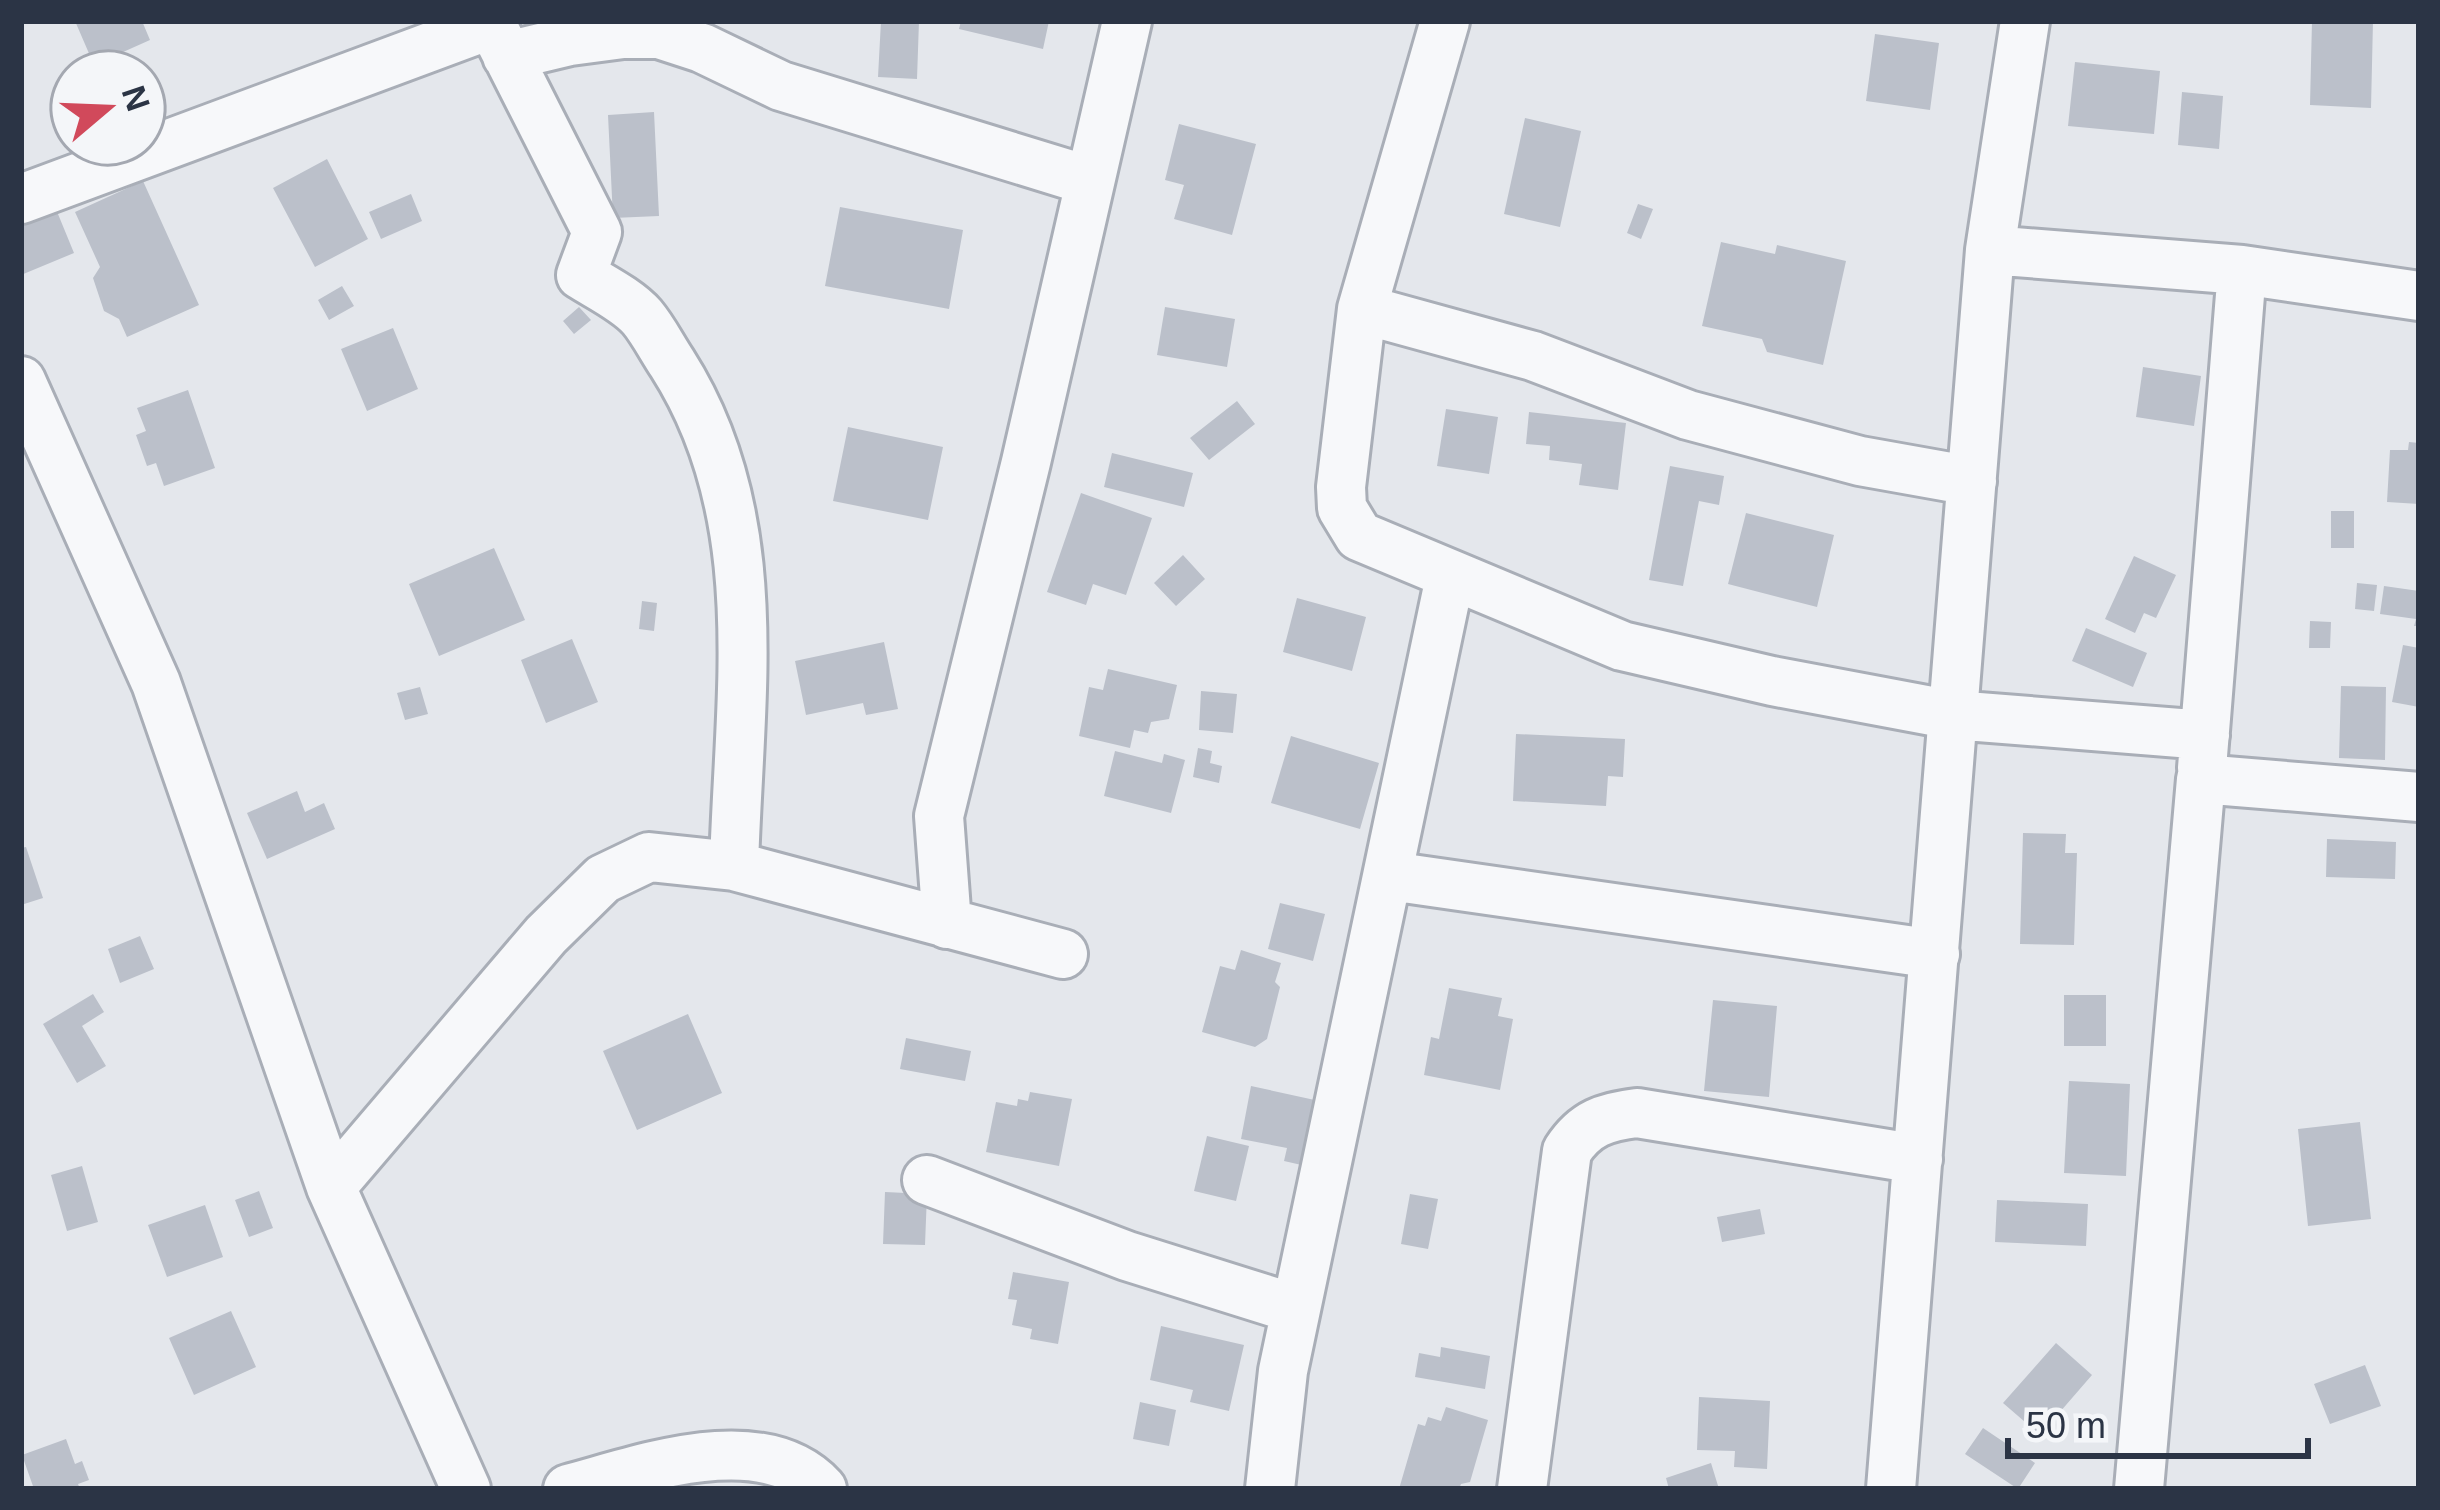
<svg xmlns="http://www.w3.org/2000/svg" width="2440" height="1510" font-family="Arial,sans-serif">
  <style>
    .building { fill: #bbc0ca }
    .lines { fill: none; stroke-linecap: round; stroke-linejoin: round }
    .minor-casing { stroke: #a9aeb7; stroke-width: 54 }
    .minor { stroke: #f7f8fa; stroke-width: 48 }
  </style>
  <rect width="100%" height="100%" fill="#e4e7ec"/>
  <!-- building -->
  <path class="building" d="M75,21H142L150,40L94,65Z
    M881,21H919L917,79L878,77Z
    M961,21H1049L1043,49L959,29Z
    M2312,21H2373L2371,108L2310,105Z
    M1875,34L1939,43L1930,110L1866,101Z
    M2075,62L2160,71L2154,134L2068,126Z
    M2182,92L2223,96L2219,149L2178,145Z
    M654,112L659,216L613,218L608,115Z
    M1525,118L1581,131L1560,227L1504,214Z
    M1179,124L1256,144L1232,235L1174,219L1184,185L1165,180Z
    M327,159L368,239L315,267L273,188Z
    M143,181L199,305L127,337L119,319L104,311L93,278L100,267L75,212Z
    M411,194L422,221L381,239L369,212Z
    M51,197L74,253L21,275V209Z
    M1638,204L1653,209L1641,239L1627,233Z
    M840,207L963,230L949,309L825,286Z
    M1721,242L1775,254L1777,245L1846,261L1823,365L1767,352L1762,339L1702,326Z
    M342,286L354,306L329,320L318,300Z
    M579,307L591,320L574,334L563,321Z
    M1165,307L1235,319L1227,367L1157,355Z
    M393,328L418,389L367,411L341,349Z
    M2143,367L2201,376L2194,426L2136,417Z
    M188,390L215,468L164,486L156,463L147,466L136,435L146,431L137,408Z
    M1237,401L1255,424L1209,460L1190,438Z
    M1446,409L1498,417L1489,474L1437,466Z
    M1529,412L1626,423L1618,490L1579,485L1582,464L1549,460L1550,446L1526,444Z
    M848,427L943,447L928,520L833,501Z
    M2409,442L2419,443V504L2387,502L2390,450H2408Z
    M1112,453L1193,473L1184,507L1104,487Z
    M1670,466L1724,476L1719,505L1699,501L1683,586L1649,580Z
    M1081,493L1152,518L1126,595L1093,584L1086,605L1047,592Z
    M2331,511H2354V548H2331Z
    M1746,513L1834,535L1817,607L1728,584Z
    M494,548L525,620L439,656L409,584Z
    M1183,555L1205,579L1176,606L1154,583Z
    M2134,556L2176,575L2156,618L2144,613L2135,633L2105,619Z
    M2357,583L2377,585L2374,611L2355,609Z
    M2384,586L2419,591V626H2414L2416,619L2380,614Z
    M1297,598L1366,617L1352,671L1283,652Z
    M642,601L657,603L654,631L639,629Z
    M2310,621L2331,622L2330,648H2309Z
    M2086,628L2147,653L2133,687L2072,661Z
    M572,639L598,702L546,723L521,660Z
    M884,642L898,709L866,715L863,703L806,715L795,661Z
    M2403,645L2419,648V707L2392,702Z
    M1108,669L1177,685L1169,719L1151,722L1148,733L1134,730L1130,748L1079,736L1089,687L1103,690Z
    M2341,686L2386,687L2385,760L2339,758Z
    M420,687L428,714L405,720L397,693Z
    M1201,691L1237,694L1233,733L1199,730Z
    M1516,734L1625,739L1623,777L1608,776L1606,806L1513,801Z
    M1291,736L1379,763L1360,829L1271,803Z
    M1198,748L1212,751L1210,763L1222,766L1219,783L1193,777Z
    M1115,751L1162,763L1164,754L1185,760L1171,813L1104,796Z
    M297,791L305,812L324,803L335,829L267,859L247,813Z
    M2023,833L2066,834L2065,853H2077L2074,945L2020,944Z
    M2327,839L2396,842L2395,879L2326,877Z
    M26,847L43,898L21,905V848Z
    M1280,903L1325,914L1313,961L1268,949Z
    M140,936L154,969L120,983L108,949Z
    M1241,950L1281,963L1275,982L1280,987L1267,1039L1255,1047L1202,1032L1220,966L1235,970Z
    M1449,988L1502,998L1498,1016L1513,1019L1500,1090L1424,1075L1431,1037L1439,1039Z
    M93,994L104,1012L82,1026L106,1066L77,1083L43,1024Z
    M2064,995H2106V1046H2064Z
    M1713,1000L1777,1006L1769,1097L1704,1091Z
    M688,1014L722,1093L637,1130L603,1051Z
    M906,1038L971,1051L965,1081L900,1069Z
    M2069,1081L2130,1084L2126,1176L2064,1173Z
    M1251,1086L1333,1104L1319,1169L1284,1161L1287,1148L1241,1139Z
    M1030,1092L1072,1099L1059,1166L986,1152L996,1102L1017,1106L1018,1099L1028,1101Z
    M2360,1122L2371,1219L2308,1226L2298,1129Z
    M1207,1136L1249,1146L1236,1201L1194,1191Z
    M82,1166L98,1222L67,1231L51,1175Z
    M259,1191L273,1228L249,1237L235,1200Z
    M885,1192L927,1194L925,1245L883,1244Z
    M1410,1194L1438,1199L1428,1249L1401,1244Z
    M1997,1200L2088,1204L2086,1246L1995,1242Z
    M205,1205L223,1257L167,1277L148,1225Z
    M1760,1209L1765,1234L1722,1242L1717,1217Z
    M1013,1272L1069,1282L1058,1344L1030,1339L1032,1329L1012,1325L1017,1300L1008,1299Z
    M231,1311L256,1367L194,1395L169,1338Z
    M1161,1326L1244,1345L1229,1411L1190,1402L1193,1390L1150,1380Z
    M2056,1343L2092,1375L2040,1435L2003,1403Z
    M1441,1347L1490,1356L1485,1389L1415,1377L1419,1353L1440,1357Z
    M2365,1365L2381,1406L2330,1424L2314,1384Z
    M1699,1397L1770,1401L1767,1469L1734,1467L1735,1451L1697,1450Z
    M1140,1402L1176,1410L1169,1446L1133,1439Z
    M1446,1407L1488,1420L1470,1482L1461,1484L1459,1489H1399L1418,1424L1425,1426L1428,1417L1441,1421Z
    M1983,1428L2035,1463L2018,1489L1965,1454Z
    M66,1439L75,1464L82,1461L89,1480L78,1484L80,1489H34L22,1455Z
    M1711,1463L1719,1489H1669L1666,1478Z"/>
  <g class="lines">
    <defs>
      <path id="minor" d="M490,21L597,232L581,275C600,287 627,300 642,317C653,330 662,348 672,363C770,516 739,694 734,866
        M1445,21L1362,309L1341,487L1342,508L1359,536L1622,646L1772,681L1953,715L2205,735
        M507,56L570,41L623,34H659L702,48L781,86L1090,181
        M21,199L492,24
        M1990,250L2242,270L2419,296
        M1362,309L1533,356L1688,415L1860,461L1972,481
        M21,381L156,683L331,1187L466,1489
        M2202,768L2242,270
        M1390,876L1935,954
        M947,924L939,816L1026,462L1127,21
        M927,1180L1127,1256L1296,1309
        M331,1187L546,935L603,879L649,857L734,866L1063,954
        M568,1489C640,1470 762,1424 822,1489
        M1270,1489L1283,1371L1450,577
        M1522,1489L1567,1151C1585,1123 1605,1117 1637,1113L1918,1159
        M1891,1489L1990,250L2025,21
        M2139,1489L2201,779L2419,797"/>
    </defs>
    <!-- minor casing -->
    <use href="#minor" class="minor-casing"/>
    <!-- minor -->
    <use href="#minor" class="minor"/>
  </g>
  <!-- border -->
  <rect width="2440" height="1510" fill="none" stroke="#2b3445" stroke-width="48"/>
  <!-- north arrow -->
  <g transform="translate(108 108) rotate(71)"><circle r="57" fill="#f4f6f9" stroke="#a4a8b1" stroke-width="3"/>
  <path d="M0-9L21 45L0 30L-21 45Z" fill="#d1495b"/>
  <text y="-18" font-size="33" font-weight="bold" text-anchor="middle" fill="#2b3445">N</text>
  </g>
  <!-- scale -->
  <path d="M2008 1438v18h300v-18" fill="none" stroke="#2b3445" stroke-width="6"/>
  <text x="2026" y="1438" font-size="36" fill="#2b3445" stroke="#f4f6f9" stroke-width="9" paint-order="stroke">50 m</text>
</svg>
